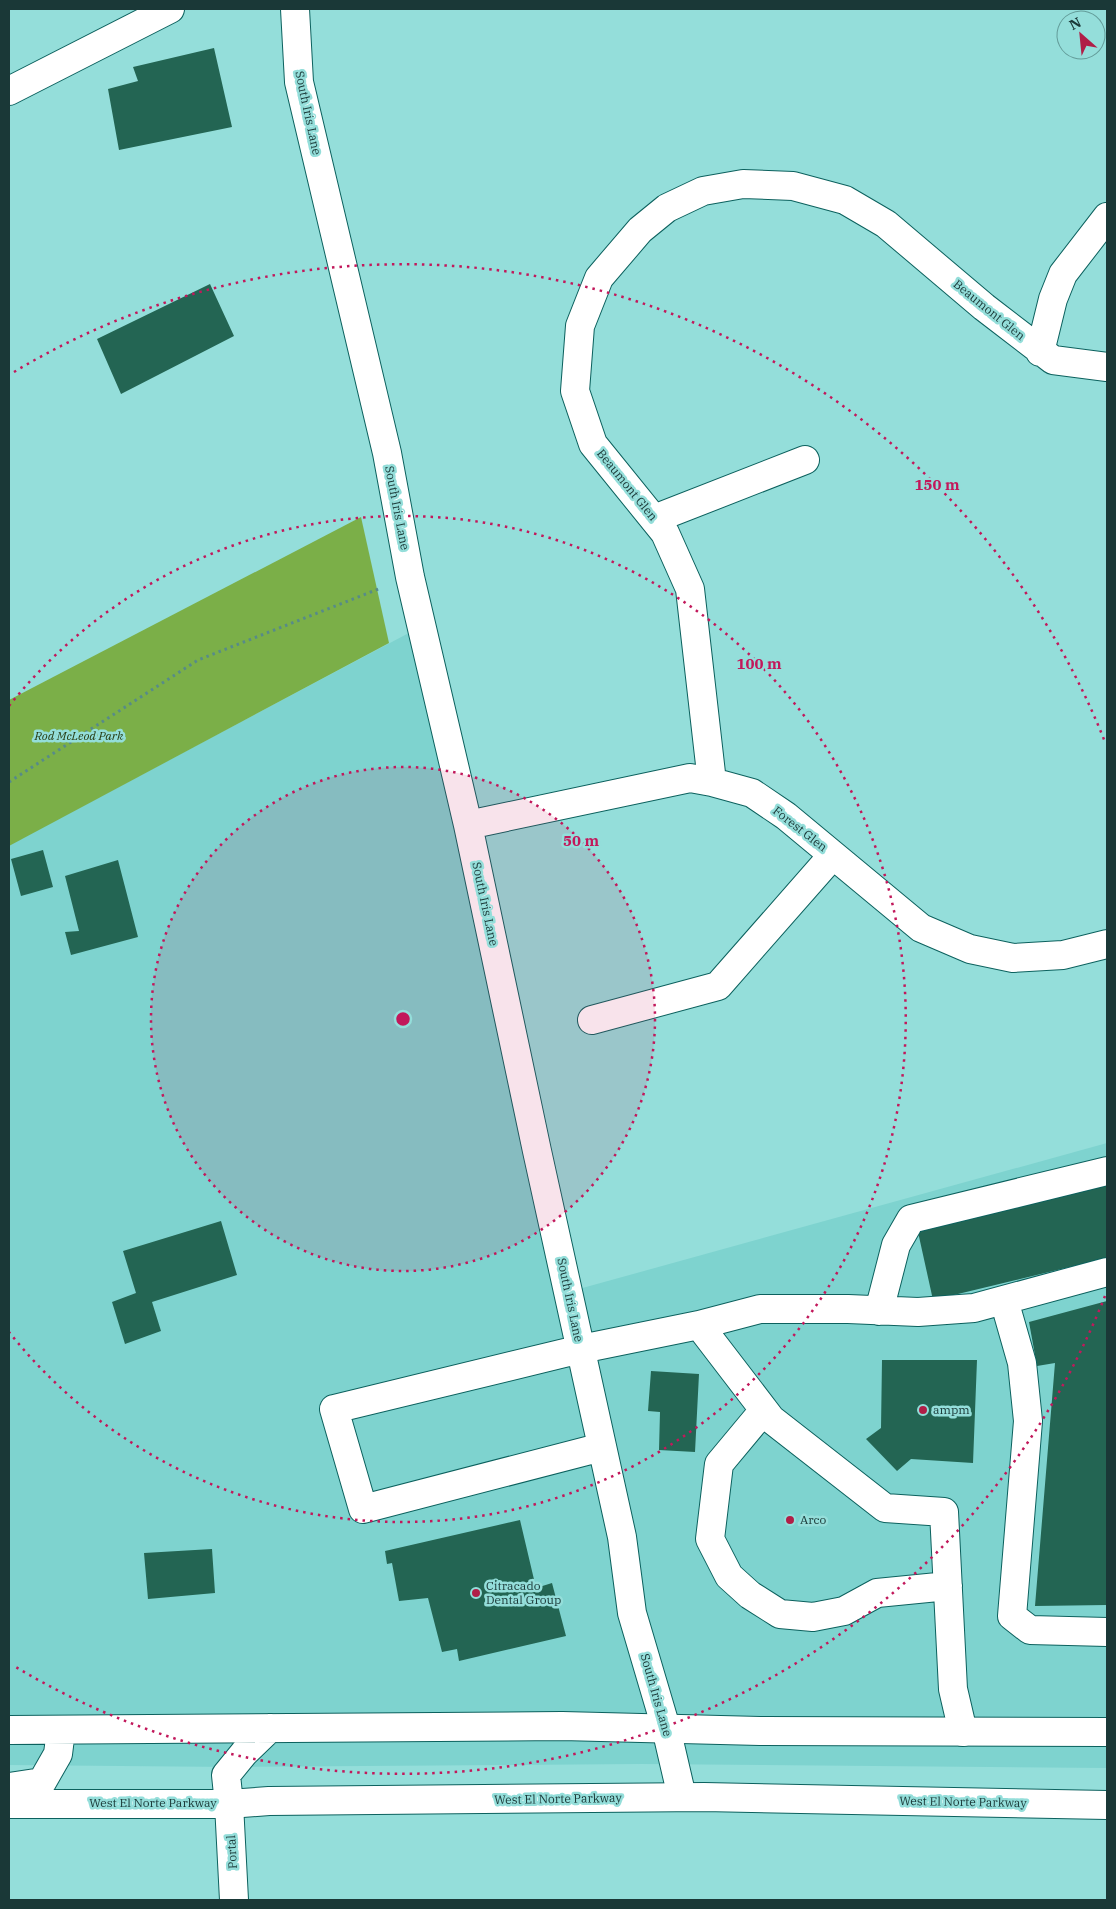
<svg xmlns="http://www.w3.org/2000/svg" width="1116" height="1909" font-family="'IBM Plex Serif',serif">
  <style>
    .built { fill: #7ed3cf }
    .green { fill: #7baf48 }
    .building { fill: #236553 }
    .lines { fill: none; stroke-linecap: round; stroke-linejoin: round }
    .minor-casing { stroke: #0c615e; stroke-width: 30 }
    .major-casing { stroke: #0c615e; stroke-width: 30 }
    .path { stroke: #578b89; stroke-width: 3; stroke-dasharray: 2.5 4; stroke-linecap: butt }
    .minor { stroke: #fff; stroke-width: 28 }
    .major { stroke: #fff; stroke-width: 28 }
    .ring { fill: none; stroke: #c2185b; stroke-width: 2.5; stroke-dasharray: 2.5 5 }
    .poi-dot { fill: #b01e47; stroke: #94deda; stroke-width: 2 }
    .labels { text-anchor: middle; stroke-width: 5; stroke-linejoin: round; paint-order: stroke }
    .street-label { font-size: 12px; fill: #1a3837; stroke: #94deda }
    .park-label { font-size: 12px; font-style: italic; fill: #273c13; stroke: #94deda }
    .poi-label { font-size: 12px; fill: #1a3837; stroke: #94deda; text-anchor: start }
    .centre { fill: #c2185b; stroke: #94deda; stroke-width: 2.5 }
    .ring-label { font-size: 15px; text-anchor: middle; font-weight: bold; fill: #c2185b; stroke: #94deda; stroke-width: 5; stroke-linejoin: round; paint-order: stroke }
  </style>
  <rect width="100%" height="100%" fill="#94deda"/>
  <!-- built -->
  <path class="built" d="M422,626L568,1292L1107,1143V1768L642,1764L233,1767L9,1765V845Z"/>
  <!-- green -->
  <path class="green" d="M361,517L389,643L9,846V700Z"/>
  <!-- building -->
  <path class="building" d="M214,48L232,127L119,150L108,89L138,81L133,67Z
    M210,284L234,336L121,394L97,339Z
    M43,850L53,887L21,896L11,859Z
    M118,860L138,937L71,955L65,932L79,931L65,876Z
    M1107,1185V1258L933,1300L918,1232Z
    M221,1221L237,1275L152,1302L161,1331L125,1344L112,1302L136,1293L123,1251Z
    M1107,1301V1605L1035,1606L1055,1363L1037,1366L1029,1322Z
    M882,1360H977L973,1463L911,1459L897,1471L866,1439L881,1428Z
    M651,1371L699,1374L695,1452L659,1450L660,1412L648,1411Z
    M520,1520L536,1588L552,1583L566,1636L459,1661L457,1649L442,1652L428,1598L399,1601L392,1563L387,1564L385,1551Z
    M212,1549L215,1593L148,1599L144,1553Z"/>
  <g class="lines">
    <defs>
      <path id="minor" d="M295,9L299,82L387,453L410,577L468,825L537,1151L622,1537L632,1613L666,1728L682,1797
        M9,91L170,9
        M1040,352L1053,299L1063,274L1107,217
        M654,519L805,460
        M712,782L690,589L665,533L593,444L575,391L580,326L599,278L640,230L667,208L703,191L743,184L793,186L845,200L886,224L984,307L1053,360L1107,367
        M468,825L690,778L712,782L752,793L786,816L921,928L970,949L1013,958L1063,955L1107,944
        M592,1020L718,986L833,855
        M1004,1300L1022,1363L1028,1421L1012,1616L1030,1630L1107,1632
        M879,1311L896,1245L911,1219L1107,1171
        M699,1325L760,1309H848L918,1312L974,1308L1107,1272
        M764,1410L719,1464L710,1539L729,1576L750,1595L780,1614L813,1617L844,1611L877,1593L948,1586
        M602,1447L363,1509L334,1409L581,1349L699,1325L771,1419L885,1508L944,1512L953,1689L963,1732
        M229,1804L234,1900"/>
      <path id="major" d="M9,1730L562,1726L760,1731L1107,1732
        M9,1787L42,1782L58,1754L61,1730
        M9,1804H229L269,1801L704,1797L1107,1805
        M229,1804L226,1775L244,1753L270,1728"/>
    </defs>
    <!-- minor casing -->
    <use href="#minor" class="minor-casing"/>
    <!-- major casing -->
    <use href="#major" class="major-casing"/>
    <!-- path -->
    <path class="path" d="M9,782L198,660L381,588"/>
    <!-- minor -->
    <use href="#minor" class="minor"/>
    <!-- major -->
    <use href="#major" class="major"/>
  </g>
  <!-- distance rings -->
  <circle cx="403" cy="1019" r="252" fill="#c2185b" fill-opacity=".12"/>
  <g class="ring">
    <circle cx="403" cy="1019" r="252"/>
    <path d="M9 706A503 503 0 1 1 9 1332"/>
    <path d="M1105 1296A755 755 0 0 1 14 1666M14 372A755 755 0 0 1 1105 742"/>
  </g>
  <!-- markers -->
  <g class="poi-dot">
    <circle cx="923" cy="1410" r="5"/>
    <circle cx="790" cy="1520" r="5"/>
    <circle cx="476" cy="1593" r="5"/>
  </g>
  <g class="labels">
    <!-- street labels -->
    <g class="street-label">
      <text transform="translate(308 113) rotate(78)" y="4">South Iris Lane</text>
      <text transform="translate(989 310) rotate(39)" y="4">Beaumont Glen</text>
      <text transform="translate(627 485) rotate(51)" y="4">Beaumont Glen</text>
      <text transform="translate(397 508) rotate(79)" y="4">South Iris Lane</text>
      <text transform="translate(800 829) rotate(38)" y="4">Forest Glen</text>
      <text transform="translate(485 904) rotate(78)" y="4">South Iris Lane</text>
      <text transform="translate(570 1300) rotate(78)" y="4">South Iris Lane</text>
      <text transform="translate(656 1695) rotate(74)" y="4">South Iris Lane</text>
      <text transform="translate(558 1799) rotate(-1)" y="4">West El Norte Parkway</text>
      <text transform="translate(963 1802) rotate(1)" y="4">West El Norte Parkway</text>
      <text x="153" y="1807">West El Norte Parkway</text>
      <text transform="translate(232 1852) rotate(-93)" y="4">Portal</text>
    </g>
    <!-- park labels -->
    <g class="park-label">
      <text x="79" y="740">Rod McLeod Park</text>
    </g>
    <!-- poi labels -->
    <g class="poi-label">
      <text x="933" y="1414">ampm</text>
      <text x="800" y="1524">Arco</text>
      <text x="486" y="1590">Citracado<tspan x="486" dy="14">Dental Group</tspan></text>
    </g>
  </g>
  <circle cx="403" cy="1019" r="8" class="centre"/>
  <g class="ring-label">
    <text x="937" y="490">150 m</text>
    <text x="759" y="669">100 m</text>
    <text x="581" y="846">50 m</text>
  </g>
  <!-- border -->
  <rect width="1116" height="1909" fill="none" stroke="#1a3837" stroke-width="20"/>
  <!-- north arrow -->
  <g transform="translate(1081 35) rotate(333)"><circle r="24" fill="#94deda" stroke="#639c99"/>
  <path d="M0-4L9 19L0 12L-9 19Z" fill="#b01e47"/>
  <text y="-8" font-size="14" font-weight="bold" text-anchor="middle" fill="#1a3837">N</text>
  </g>
</svg>
